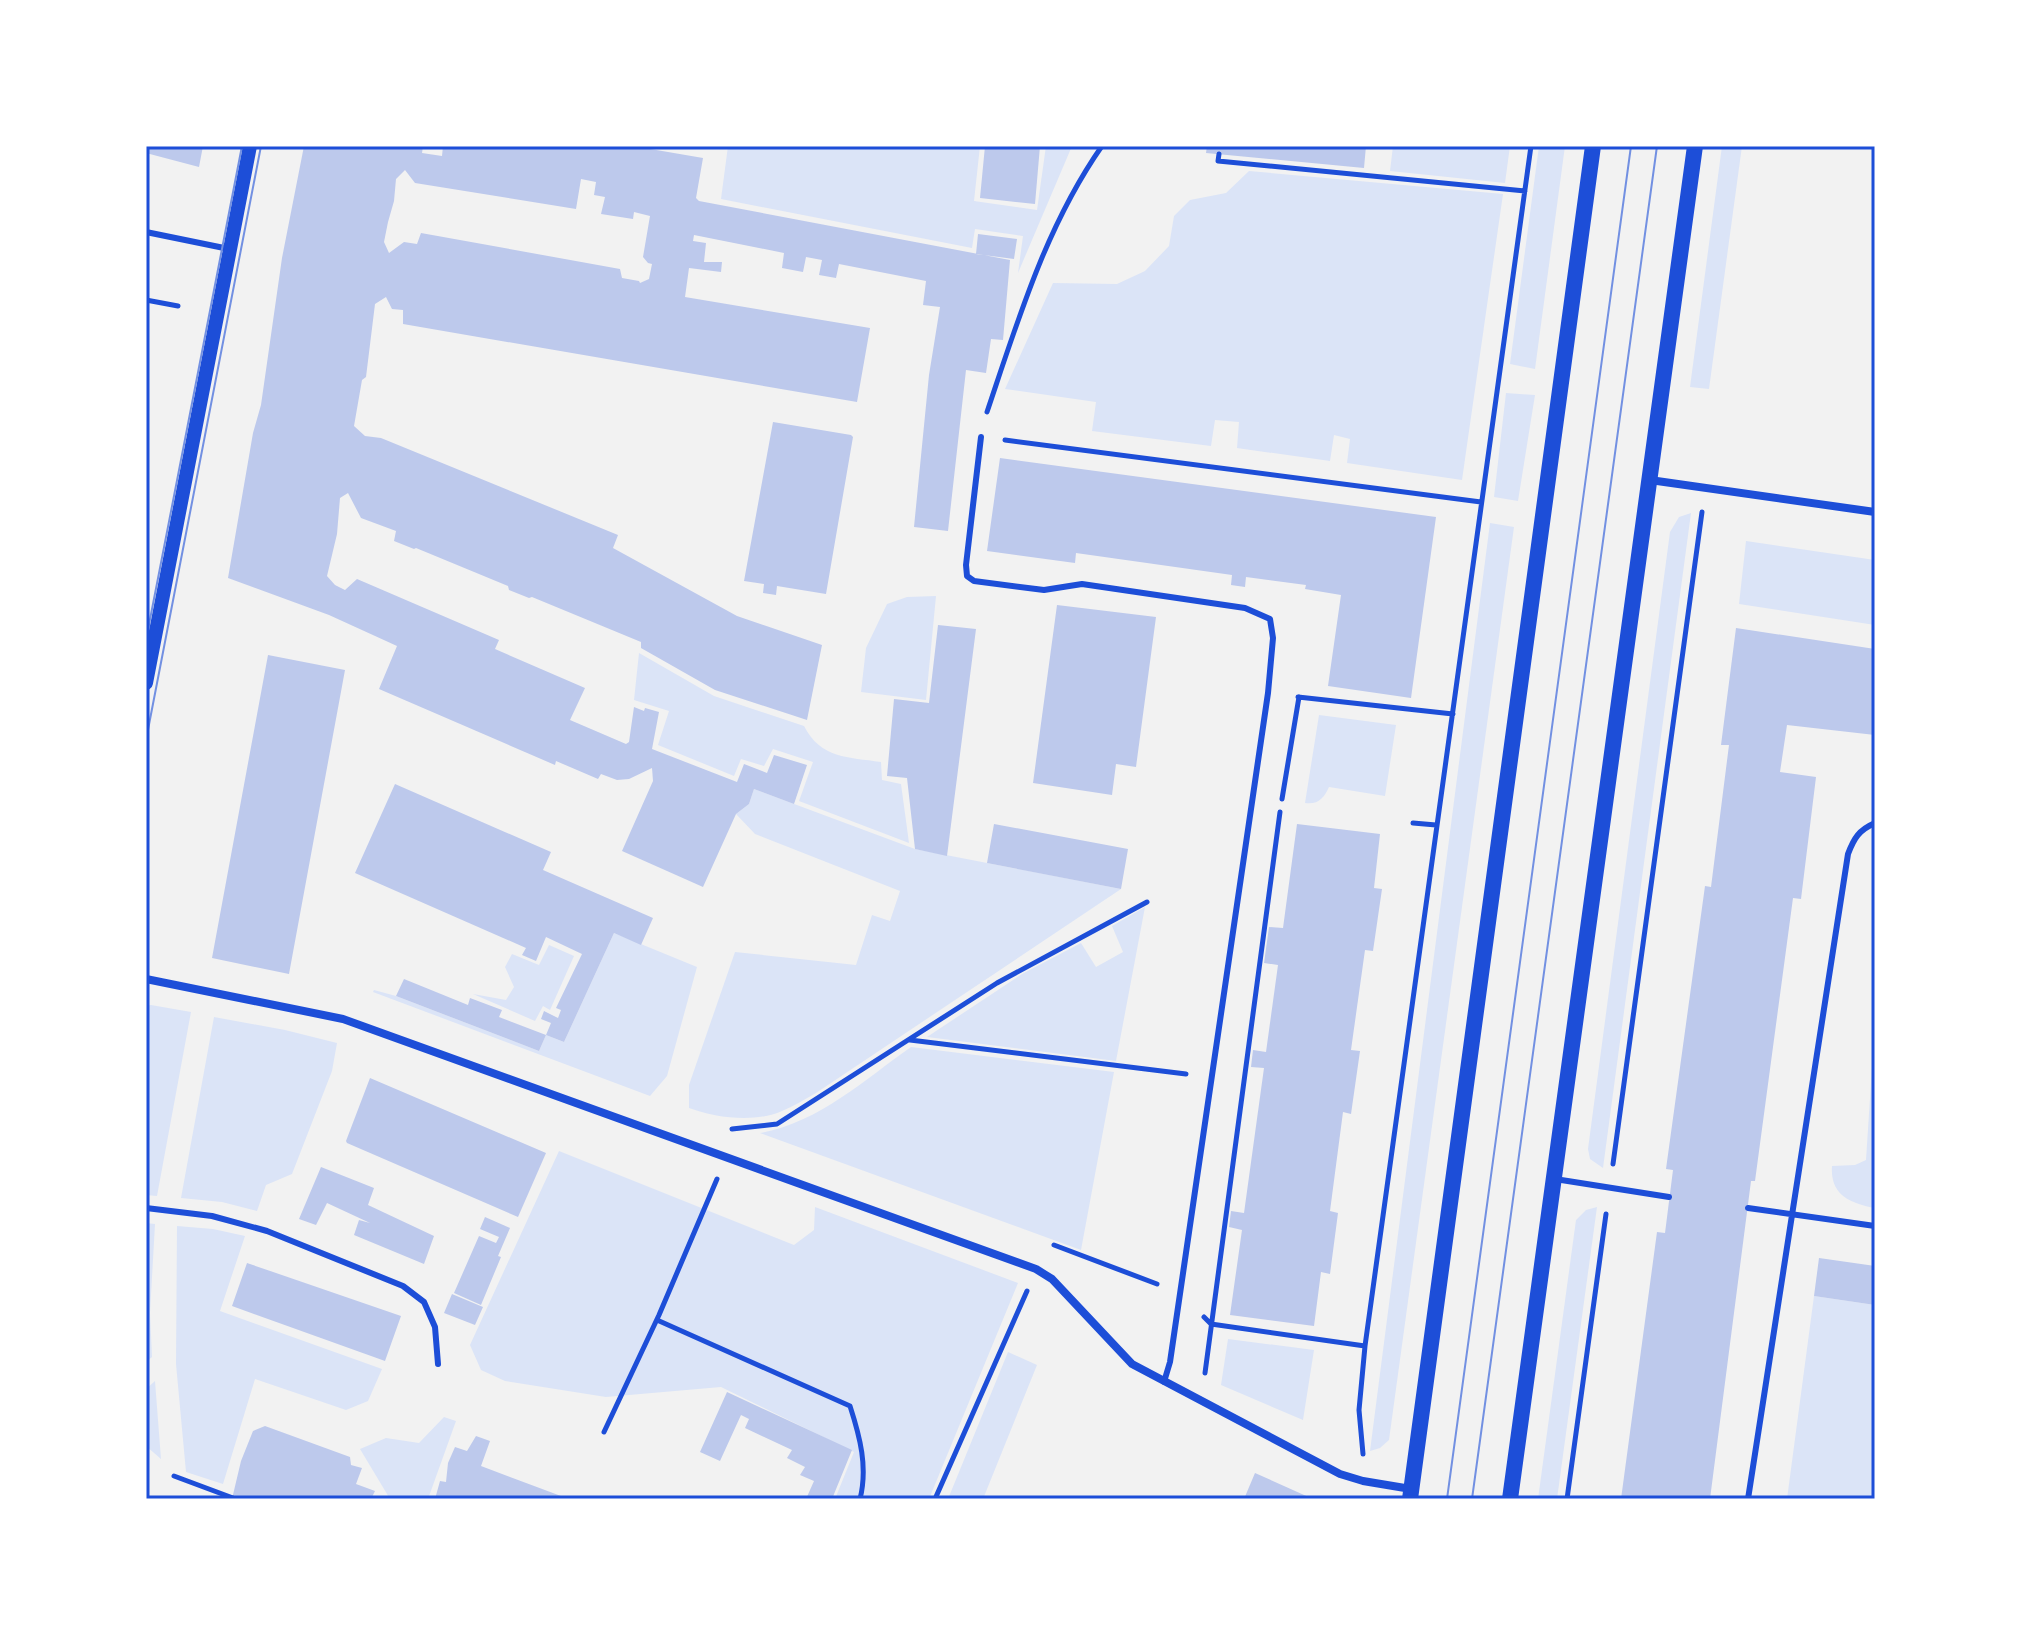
<svg xmlns="http://www.w3.org/2000/svg" width="2021" height="1645" font-family="'DM Sans',sans-serif">
  <style>
    .green { fill: #dbe4f7 }
    .building { fill: #bdc9ec; fill-rule: evenodd }
    .lines { fill: none; stroke-linecap: round; stroke-linejoin: round }
    .path { stroke: #1d4ed8; stroke-width: 5 }
    .service { stroke: #1d4ed8; stroke-width: 6 }
    .minor { stroke: #1d4ed8; stroke-width: 8 }
    .tertiary { stroke: #1d4ed8; stroke-width: 14 }
    .secondary { stroke: #1d4ed8; stroke-width: 16 }
    .tram { stroke: #7290e2; stroke-width: 2 }
    .neatline { fill: none; stroke: #1d4ed8; stroke-width: 3 }
  </style>
  <rect width="100%" height="100%" fill="#f2f2f2"/>
  <!-- green -->
  <path class="green" d="M728,146H980L974,201L1037,210L1046,146H1072L1018,273L1023,236L975,229L972,248L721,199Z
    M1393,146H1510L1505,183L1390,171Z
    M1539,146H1565L1535,369L1510,364Z
    M1722,146H1742L1709,389L1690,387Z
    M1249,171L1503,194L1462,480L1347,463L1350,439L1334,435L1330,461L1237,448L1239,422L1215,420L1211,446L1092,431L1096,402L1005,389L1053,283L1117,284L1145,271L1169,246L1174,216L1190,200L1226,193Z
    M1506,393L1535,395L1518,501L1494,497Z
    M1691,513L1603,1168L1590,1159L1588,1149L1670,532L1679,517Z
    M1490,523L1514,527L1389,1440L1380,1448L1370,1451Z
    M1746,541L1875,560V625L1739,604Z
    M936,596L926,700L861,692L866,648L887,604L907,597Z
    M639,653L714,696L804,726C821,759 848,757 881,762L882,780L901,784L909,843L799,801L813,762L773,749L764,766L741,759L734,776L658,745L669,711L634,700Z
    M1319,715L1396,725L1385,796L1329,787C1324,798 1318,805 1305,803Z
    M754,789L915,849L1121,889L816,1093C805,1099 794,1106 782,1111C755,1123 716,1118 689,1108V1085L735,952L856,965L872,915L890,921L900,891L755,834L736,814L749,804Z
    M1145,907L1116,1061L927,1037L1022,974L1081,943L1096,967L1123,952L1112,926Z
    M614,933L697,967L667,1076L650,1096L373,992L374,990L396,996L539,1051L546,1035L564,1042Z
    M549,945L574,956L550,1010L543,1006L535,1021L473,994L506,1000L514,987L505,967L512,954L539,965Z
    M151,1005L191,1012L157,1196L146,1195V1006Z
    M214,1017L285,1030L337,1043L332,1071L292,1174L266,1185L257,1211L222,1202L181,1198Z
    M1875,1021V1208C1850,1203 1830,1195 1832,1166L1855,1165L1866,1160Z
    M911,1047L1114,1072L1081,1250L760,1133C818,1123 864,1080 911,1047Z
    M559,1151L794,1245L814,1230L815,1207L1018,1283L929,1499H835L854,1452L721,1387L606,1397L505,1381L481,1370L470,1345Z
    M1597,1207L1557,1499H1538L1576,1220L1586,1210Z
    M146,1223L155,1224L150,1313L152,1357L146,1362Z
    M177,1226L213,1229L245,1236L220,1311L382,1369L368,1401L346,1410L255,1379L223,1484L186,1472L176,1364Z
    M1814,1296L1875,1305V1499H1787Z
    M1228,1339L1314,1350L1303,1420L1221,1385Z
    M1008,1352L1037,1365L983,1499H948Z
    M155,1381L161,1459L146,1446V1389Z
    M444,1417L456,1421L428,1499H390L360,1449L386,1438L419,1443Z"/>
  <!-- building -->
  <path class="building" d="M146,146H203L199,167L146,153Z
    M304,146H423L422,153L442,156L443,146H633L703,158L696,198L699,201L1010,260L1003,340L991,339L986,373L966,370L948,531L914,527L929,375L940,307L923,305L926,281L839,264L836,278L819,275L822,260L806,257L803,272L782,268L784,253L694,235L693,241L706,243L704,262H722L721,272L689,268L685,297L870,328L857,402L403,324V310L392,309L386,297L375,304L366,377L362,380L354,426L365,436L381,438L618,535L613,548L737,616L822,645L807,720L715,690L641,648V642L532,597L529,598L509,590L508,586L416,548L414,549L394,541L396,531L361,518L348,493L340,498L337,534L327,576L335,585L345,590L357,579L499,640L495,649L585,688L570,720L626,744L629,742L634,707L644,711L645,708L659,712L652,749L737,782L744,764L767,773L774,755L807,765L794,804L754,789L749,804L736,814L703,887L622,851L653,781L652,768L629,779L617,780L601,774L598,779L556,761L555,765L379,689L397,646L329,615L228,578L253,433L261,405L282,258ZM405,170L415,183L576,209L581,179L596,182L594,195L605,197L601,214L633,219L634,212L650,216L643,257L648,263L652,264L649,279L640,283L639,281L622,278L620,269L421,233L417,244L404,242L389,253L384,242L388,222L394,201L396,179Z
    M985,146H1040L1035,204L980,198Z
    M1207,146H1366L1364,168L1206,153Z
    M978,234L1017,239L1014,259L976,254Z
    M773,422L851,435L853,437L826,594L777,586L776,595L763,593L764,584L744,581Z
    M1000,458L1436,517L1411,698L1328,686L1341,595L1305,589L1306,585L1246,577L1245,587L1231,585L1232,575L1076,553L1075,563L987,551Z
    M1057,605L1156,617L1136,767L1116,764L1112,795L1033,783Z
    M938,625L976,629L947,856L915,849L907,778L887,776L894,699L929,703Z
    M1736,628L1875,649V735L1787,725L1780,772L1816,777L1801,899L1793,898L1755,1181H1751L1710,1499H1621L1657,1232L1665,1233L1673,1170L1666,1169L1705,886L1711,887L1729,745H1721Z
    M268,655L345,670L289,974L212,958Z
    M395,784L551,852L543,870L653,918L641,945L614,933L564,1042L546,1035L539,1051L396,996L404,979L468,1005L470,998L502,1010L499,1017L546,1035L551,1023L541,1019L544,1011L558,1018L561,1010L556,1008L582,954L546,937L536,961L522,955L526,948L355,873Z
    M994,824L1128,849L1121,889L987,863Z
    M1297,824L1380,834L1374,888L1382,889L1373,951L1365,950L1351,1050L1360,1051L1351,1114L1343,1112L1330,1211L1338,1213L1330,1274L1321,1272L1314,1326L1230,1315L1242,1230L1229,1227L1231,1211L1244,1213L1264,1068L1251,1067L1253,1050L1266,1052L1278,965L1264,963L1269,927L1283,928Z
    M370,1078L546,1153L518,1217L347,1143L346,1141Z
    M321,1167L374,1188L368,1205L434,1236L424,1264L354,1235L359,1220L370,1223L327,1203L316,1225L299,1219Z
    M485,1217L510,1228L498,1256L501,1257L481,1305L454,1293L479,1236L496,1243L499,1237L480,1229Z
    M1819,1258L1875,1266V1305L1814,1296Z
    M247,1263L401,1316L385,1361L232,1306Z
    M452,1294L483,1307L475,1325L444,1313Z
    M727,1392L852,1450L832,1499H806L814,1481L800,1475L805,1467L787,1458L792,1450L745,1428L749,1419L741,1415L720,1461L700,1452Z
    M265,1426L350,1457L351,1465L362,1468L356,1484L375,1491L371,1499H232L241,1461L253,1431Z
    M476,1436L490,1441L481,1466L569,1499H435L440,1481L446,1482L448,1463L455,1447L467,1451Z
    M1255,1473L1313,1499H1244Z"/>
  <g class="lines">
    <!-- path -->
    <path class="path" d="M1219,154L1218,161L1525,191
      M146,300L178,306
      M987,412C1018,320 1046,226 1102,146
      M1005,440L1481,502
      M1298,697L1453,714
      M1282,799L1299,697
      M1413,823L1436,825
      M910,1040L1186,1074
      M732,1129L777,1124L997,983L1147,902
      M1613,1164L1702,512
      M1054,1245L1157,1284
      M1204,1317L1211,1324L1365,1346
      M657,1320L850,1406C860,1437 868,1467 860,1499
      M1205,1373L1280,812
      M604,1432L659,1315L717,1179
      M1363,1454L1359,1410L1365,1346L1531,146
      M174,1476L233,1498
      M935,1499L1027,1291
      M1567,1499L1606,1214"/>
    <!-- service -->
    <path class="service" d="M146,232L229,249
      M981,437L966,565L967,576L974,581L1044,590L1082,584L1245,608L1270,619L1273,638L1268,693L1170,1362L1164,1382
      M1555,1179L1669,1197
      M146,1208L212,1216L267,1231L403,1286L424,1302L435,1327L438,1364
      M1748,1208L1875,1226
      M1748,1499L1848,854C1854,838 1859,830 1875,823"/>
    <!-- minor -->
    <path class="minor" d="M1650,480L1875,512
      M146,979L343,1019L1036,1269L1052,1279L1132,1364L1340,1474L1363,1481L1411,1489"/>
    <!-- tertiary -->
    <path class="tertiary" d="M146,683L250,146"/>
    <!-- secondary -->
    <path class="secondary" d="M1410,1499L1593,146
      M1510,1499L1695,146"/>
    <!-- tram -->
    <path class="tram" d="M146,640L242,146
      M146,740L261,146
      M1447,1499L1631,146
      M1472,1499L1657,146"/>
  </g>
  <!-- border -->
  <rect width="2021" height="1645" fill="none" stroke="#ffffff" stroke-width="296"/>
  <rect x="148" y="148" width="1725" height="1349" class="neatline"/>
</svg>
